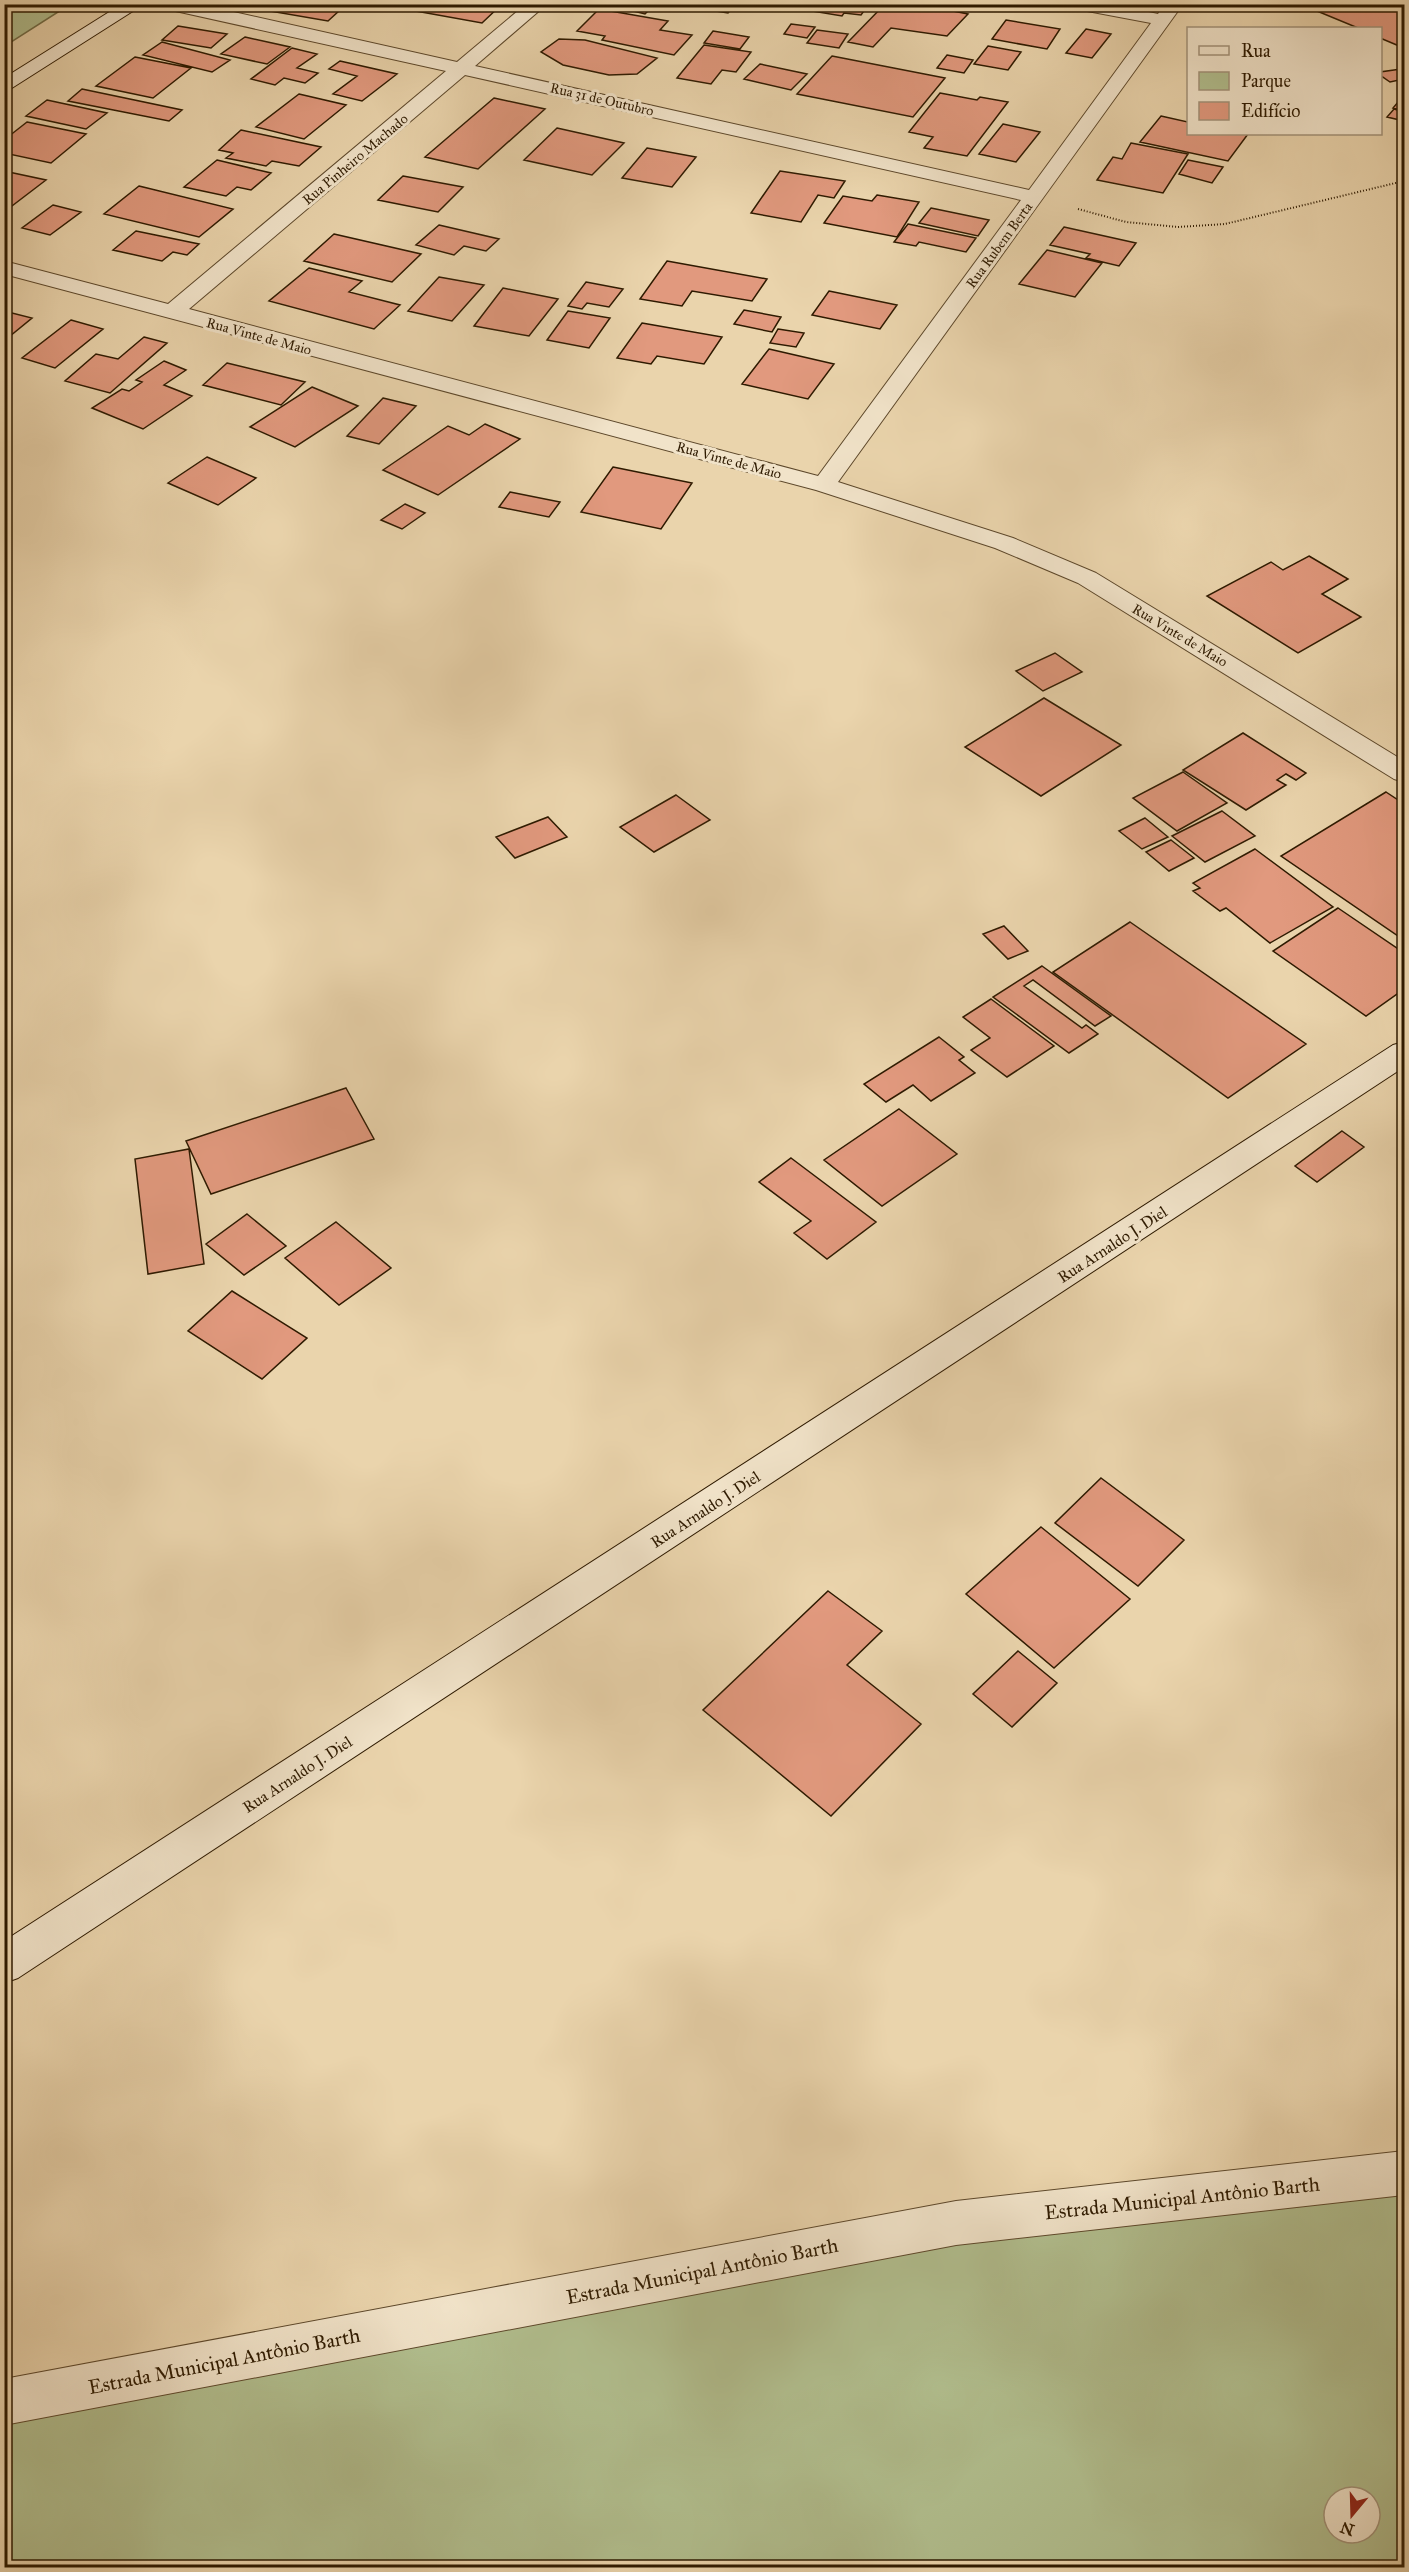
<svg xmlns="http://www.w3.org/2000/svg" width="1409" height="2572" font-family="'IM FELL Great Primer',serif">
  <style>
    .green { fill: #b1be8e; stroke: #706c47; stroke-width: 1.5; fill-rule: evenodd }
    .building { fill: #e1997e; stroke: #2e1a00; stroke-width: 1.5 }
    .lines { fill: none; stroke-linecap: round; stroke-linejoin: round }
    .street-casing { stroke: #5d482b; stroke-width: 2 }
    .secondary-casing { stroke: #2e1a00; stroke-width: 2 }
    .path { stroke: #2e1a00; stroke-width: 2; stroke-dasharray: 1 2; stroke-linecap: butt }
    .street { fill: #f1e3c9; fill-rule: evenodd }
    .secondary { fill: #f1e3c9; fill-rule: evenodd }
    .labels { text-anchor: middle; stroke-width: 6; stroke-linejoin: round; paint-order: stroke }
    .far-street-label { font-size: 14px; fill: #2e1a00; stroke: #f1e3c9 }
    .street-label { font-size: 16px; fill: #2e1a00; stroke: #f1e3c9 }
    .near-street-label { font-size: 20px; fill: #2e1a00; stroke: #f1e3c9 }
  </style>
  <rect width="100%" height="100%" fill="#ead4ac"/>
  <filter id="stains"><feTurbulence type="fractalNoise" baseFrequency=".00333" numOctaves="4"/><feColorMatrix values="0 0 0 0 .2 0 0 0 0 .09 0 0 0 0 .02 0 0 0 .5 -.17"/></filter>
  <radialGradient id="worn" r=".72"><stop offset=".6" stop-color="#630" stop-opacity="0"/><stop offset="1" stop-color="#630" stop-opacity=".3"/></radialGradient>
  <!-- green -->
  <path class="green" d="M5,4H69V5L5,46Z
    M1404,2173V2567L5,2568V2402L956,2223ZM1334,2497H1370V2533H1334Z"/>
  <!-- building -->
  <path class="building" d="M230,4H331L327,8L340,10L328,21Z
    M403,4H502L482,23L399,8Z
    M605,4H655L645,14Z
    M707,4H736L728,13L703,9Z
    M817,4H869L861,15L844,13L842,16L812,11Z
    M885,4H947L943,9L968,14L947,36L891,28L873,47L848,42Z
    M1300,4H1404V48L1380,38V28H1358Z
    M599,9L668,21L660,30L692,35L674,55L602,40L605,36L577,31Z
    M1006,20L1060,29L1047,49L992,39Z
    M791,24L815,27L807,38L784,34Z
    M178,26L227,34L211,48L162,40Z
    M1086,29L1111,34L1092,58L1066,53Z
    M817,30L848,34L839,48L807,43Z
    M713,31L749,37L740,49L704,43Z
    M245,37L290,47L267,64L221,54Z
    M559,39L585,40L657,58L637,74L609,75L563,65L541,52Z
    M162,42L230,60L212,72L143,55Z
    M704,45L751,52L736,72L722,70L711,84L677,78Z
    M988,46L1021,52L1008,70L974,64Z
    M292,48L317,54L297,68L318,73L305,83L284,78L275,85L251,79Z
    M947,55L973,60L964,73L937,68Z
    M832,56L945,78L913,117L797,94Z
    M135,57L191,68L153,98L96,86Z
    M340,61L397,74L362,101L333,94L357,76L329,69Z
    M760,64L807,74L791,90L744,79Z
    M1401,69L1404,71V79L1390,82L1380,75V72Z
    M82,89L182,110L169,121L68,101Z
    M940,93L977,100L980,97L1008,102L967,156L924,148L933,137L909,132Z
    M299,94L346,105L304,139L256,127Z
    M1404,95V111L1393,108Z
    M494,98L545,109L478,169L425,157Z
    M47,100L107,113L86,129L26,116Z
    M1394,109L1404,112V121L1387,117Z
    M1161,116L1188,122V134H1248L1228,161L1140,142Z
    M27,122L86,134L51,163L4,153V140Z
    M1003,124L1040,132L1016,162L979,154Z
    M557,128L624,143L592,175L524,160Z
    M241,130L321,147L299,166L272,161L266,166L226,158L233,153L219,150Z
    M1131,143L1188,154L1163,193L1097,180L1113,157L1122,159Z
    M647,148L696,157L672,187L622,178Z
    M217,160L271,173L251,190L237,187L226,196L184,187Z
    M1188,160L1223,167L1212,183L1179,174Z
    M4,171L46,180L4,212Z
    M780,171L845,181L834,198L818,195L801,222L751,213Z
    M403,176L463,187L438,212L378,200Z
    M139,186L233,209L199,237L104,214Z
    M877,195L919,202L897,237L824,223L843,196L872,201Z
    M53,205L81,212L50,235L22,228Z
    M931,208L989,220L978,236L919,223Z
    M908,224L976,238L966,252L919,242L916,246L894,242Z
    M439,225L499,239L486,251L464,246L454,255L416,245Z
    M1064,227L1136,243L1119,266L1086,258L1090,254L1050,245Z
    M136,231L199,244L187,255L173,252L162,261L113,250Z
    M334,234L421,254L392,282L304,261Z
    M1047,250L1102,263L1075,297L1019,284Z
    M667,261L767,279L752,301L692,291L682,306L640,299Z
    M309,268L362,281L349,292L400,305L374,329L269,301Z
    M439,277L484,285L452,321L408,311Z
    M586,282L623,289L609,307L587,303L582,309L568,306Z
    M503,288L558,299L529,336L474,326Z
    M829,291L897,305L880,329L812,315Z
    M744,310L781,317L772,332L734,324Z
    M4,311L32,318L4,341Z
    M568,311L610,318L589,348L547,340Z
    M71,320L103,329L55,368L22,358Z
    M642,323L722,337L704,364L657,356L651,364L617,358Z
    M778,329L804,333L796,347L770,343Z
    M144,337L167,343L110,393L65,381L96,354L118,359Z
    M769,349L834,364L808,399L742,384Z
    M164,361L186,370L164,385L192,396L143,429L92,408L122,389L129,391L142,382L136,380Z
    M227,363L305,382L281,405L203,385Z
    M312,387L358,406L295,447L250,427Z
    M383,398L416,406L379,444L347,436Z
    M485,424L520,439L438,495L383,470L448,426L469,435Z
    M207,457L256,478L218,505L168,483Z
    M613,467L692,483L661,529L581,512Z
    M510,492L560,502L549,517L499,507Z
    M405,504L425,513L402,529L381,520Z
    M1309,556L1348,579L1322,594L1361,617L1298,653L1207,596L1271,562L1283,570Z
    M1055,653L1082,672L1043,691L1016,671Z
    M1044,698L1121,745L1041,796L965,747Z
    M1243,733L1306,773L1296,780L1286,774L1277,780L1286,785L1246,810L1183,770Z
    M1183,772L1227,803L1177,831L1133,798Z
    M1386,792L1404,804V940L1281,856Z
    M676,795L710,820L654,852L620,827Z
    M1222,811L1255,836L1205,862L1172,836Z
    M548,817L567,837L515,858L496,837Z
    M1145,818L1168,837L1142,849L1119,831Z
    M1171,840L1194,858L1169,871L1146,852Z
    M1255,849L1333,907L1270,943L1226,908L1220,911L1193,891L1200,888L1193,883Z
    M1338,908L1404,953V989L1366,1016L1273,951Z
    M1130,922L1306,1044L1228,1098L1053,972Z
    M1004,926L1028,951L1008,959L983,934Z
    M1042,966L1111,1016L1095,1026L1033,980L1024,986L1082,1028L1086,1025L1098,1034L1069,1053L993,997Z
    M991,999L1054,1046L1007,1077L971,1050L990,1038L963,1017Z
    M939,1037L964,1057L959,1060L975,1073L931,1101L913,1085L886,1102L864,1084Z
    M346,1088L374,1139L211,1194L186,1141Z
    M899,1109L957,1154L882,1206L824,1160Z
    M1342,1131L1364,1147L1317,1182L1295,1166Z
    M189,1149L204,1264L148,1274L135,1159Z
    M791,1158L876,1222L827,1259L794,1233L811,1221L759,1182Z
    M247,1214L286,1246L244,1275L206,1244Z
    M336,1222L391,1268L339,1305L285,1258Z
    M232,1291L307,1338L262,1379L188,1331Z
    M1101,1478L1184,1540L1138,1586L1055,1523Z
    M1041,1527L1130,1599L1054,1668L966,1594Z
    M828,1591L882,1631L847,1665L921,1724L831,1816L703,1710Z
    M1018,1651L1057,1683L1012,1727L973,1694Z"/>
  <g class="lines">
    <defs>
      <path id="street" d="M162,4H198L457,62L526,4H547L475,66L1029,190L1151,23L1082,10L1073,4H1112L1158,14L1164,4H1183L838,482L1013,538L1096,573L1404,761V782L1394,779L1078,583L995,548L816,490L4,274V261L168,304L446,71L171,10ZM465,75L1021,200L818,476L189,309Z
        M1404,2151V2195L956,2245L4,2425V2379L956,2201Z"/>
      <path id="secondary" d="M122,4H144L4,93V78Z
        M1404,1042V1067L18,1978L4,1983V1941L1393,1045Z"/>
    </defs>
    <!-- street casing -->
    <use href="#street" class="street-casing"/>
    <!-- secondary casing -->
    <use href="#secondary" class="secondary-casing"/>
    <!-- path -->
    <path class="path" d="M1078,209L1126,222L1178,227L1225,224L1404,181"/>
    <!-- street -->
    <use href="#street" class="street"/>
    <!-- secondary -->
    <use href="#secondary" class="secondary"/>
  </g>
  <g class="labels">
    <!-- far-street labels -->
    <g class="far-street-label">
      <text transform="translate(602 99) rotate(13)" y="5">Rua 31 de Outubro</text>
      <text transform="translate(355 159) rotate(-40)" y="5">Rua Pinheiro Machado</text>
      <text transform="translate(999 245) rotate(-54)" y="5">Rua Rubem Berta</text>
      <text transform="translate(259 336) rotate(15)" y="5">Rua Vinte de Maio</text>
      <text transform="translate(729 460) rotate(15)" y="5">Rua Vinte de Maio</text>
      <text transform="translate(1180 635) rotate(31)" y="5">Rua Vinte de Maio</text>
    </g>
    <!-- street labels -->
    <g class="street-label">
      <text transform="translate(1112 1244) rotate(-33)" y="6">Rua Arnaldo J. Diel</text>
      <text transform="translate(705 1509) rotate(-33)" y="6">Rua Arnaldo J. Diel</text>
      <text transform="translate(297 1774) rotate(-33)" y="6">Rua Arnaldo J. Diel</text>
    </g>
    <!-- near-street labels -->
    <g class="near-street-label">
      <text transform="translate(1182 2198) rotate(-6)" y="7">Estrada Municipal Antônio Barth</text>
      <text transform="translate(702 2271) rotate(-11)" y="7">Estrada Municipal Antônio Barth</text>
      <text transform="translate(224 2361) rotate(-11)" y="7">Estrada Municipal Antônio Barth</text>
    </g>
  </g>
  <!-- margin -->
  <rect width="1409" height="2572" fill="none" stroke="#ead4ac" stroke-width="24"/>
  <rect x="6" y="6" width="1397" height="2560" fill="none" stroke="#2e1a00" stroke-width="3"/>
  <rect x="12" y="12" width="1385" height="2548" fill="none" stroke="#2e1a00" stroke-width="1.5"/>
  <!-- legend -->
  <rect x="1187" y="27" width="195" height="108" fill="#f1e3c9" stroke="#a39379" stroke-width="1.5"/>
  <rect x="1199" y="46" width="30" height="9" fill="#f1e3c9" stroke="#a39379" stroke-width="1.5"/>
  <text x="1241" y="57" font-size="18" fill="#2e1a00">Rua</text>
  <rect x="1199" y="72" width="30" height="18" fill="#b1be8e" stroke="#a39379" stroke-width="1.5"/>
  <text x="1241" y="87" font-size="18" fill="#2e1a00">Parque</text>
  <rect x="1199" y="102" width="30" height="18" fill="#e1997e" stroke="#a39379" stroke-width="1.5"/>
  <text x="1241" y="117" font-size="18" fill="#2e1a00">Edifício</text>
  <!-- north arrow -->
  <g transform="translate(1352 2515) rotate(199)"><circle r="28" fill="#f1e3c9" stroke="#a39379" stroke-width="1.5"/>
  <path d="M0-4.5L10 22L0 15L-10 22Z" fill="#8f2418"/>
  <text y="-9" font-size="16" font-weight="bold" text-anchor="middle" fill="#2e1a00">N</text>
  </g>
  <rect width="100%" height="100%" filter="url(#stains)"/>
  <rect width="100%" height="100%" fill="url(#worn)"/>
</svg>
